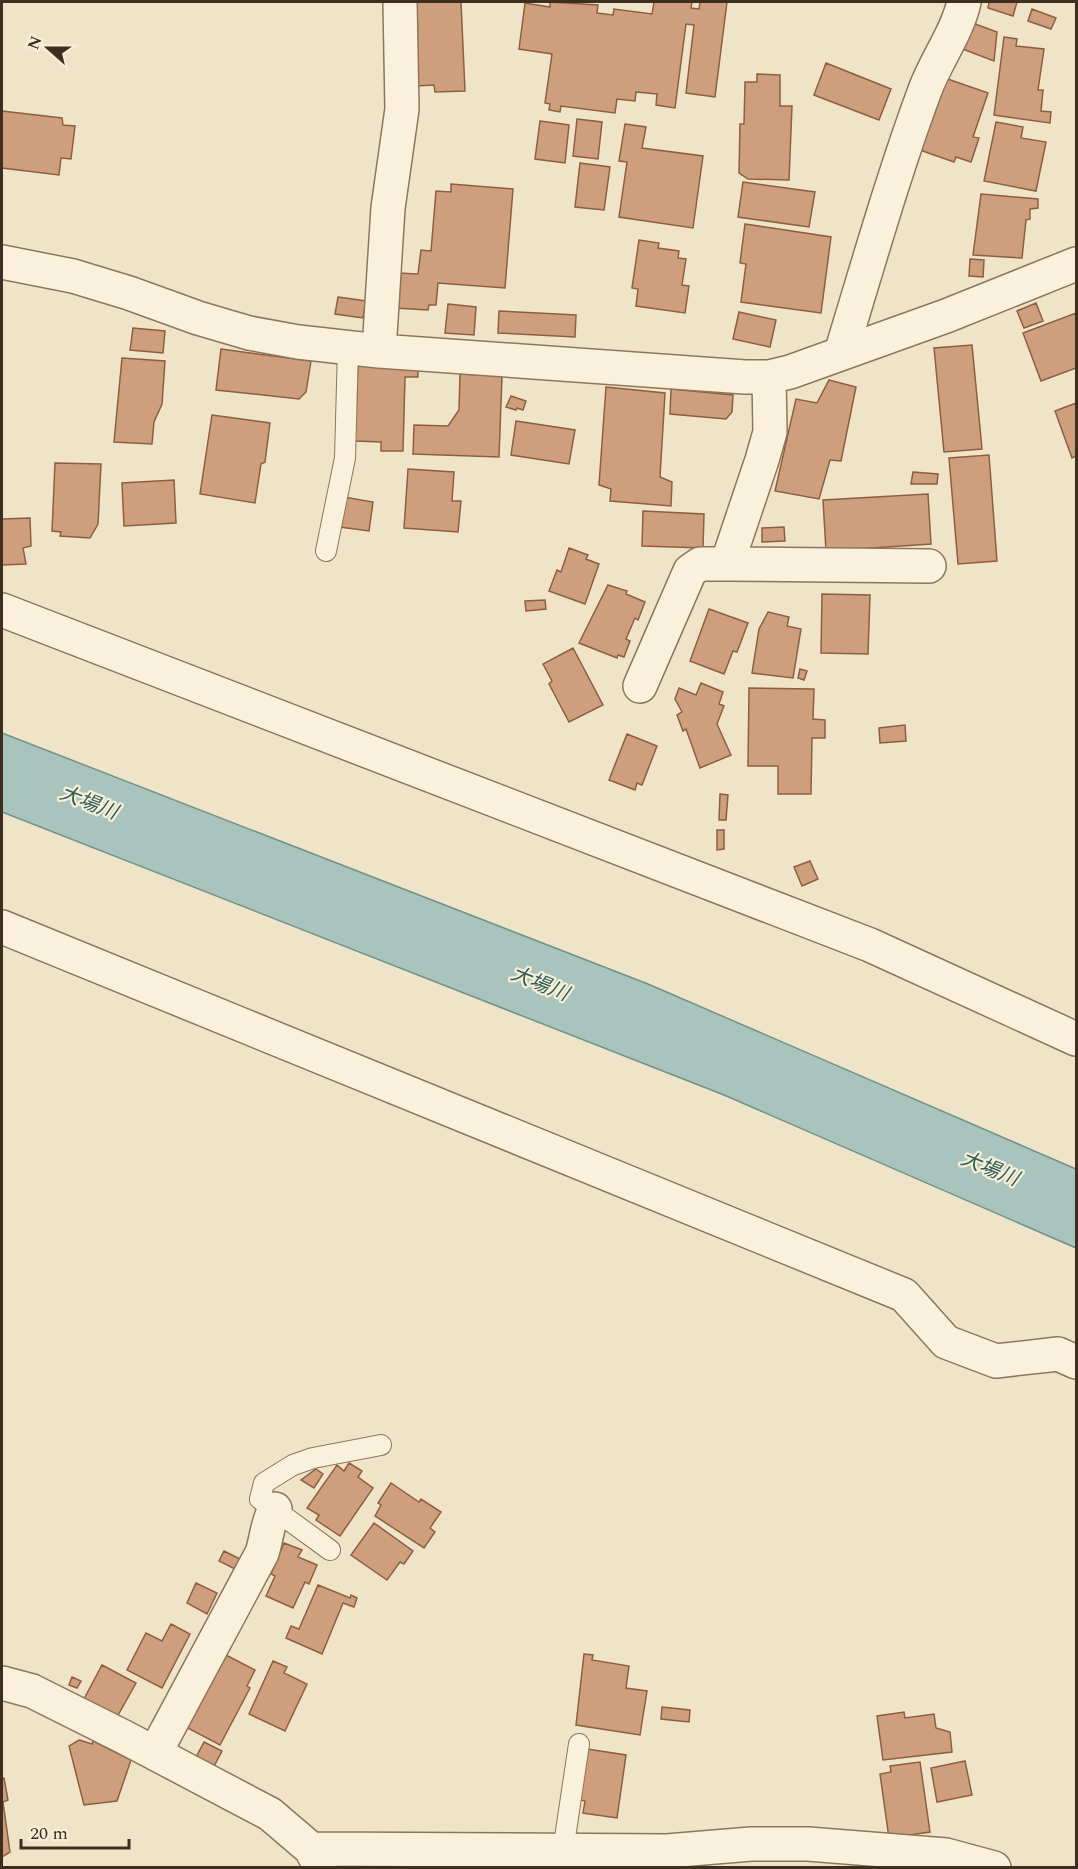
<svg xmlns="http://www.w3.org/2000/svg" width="1078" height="1869" font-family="Spectral,'Noto Sans JP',serif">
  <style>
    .water { fill: #a9c4bc; stroke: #6f938a; stroke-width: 1.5 }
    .building { fill: #cf9f7d; stroke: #8d5f41; stroke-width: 1.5 }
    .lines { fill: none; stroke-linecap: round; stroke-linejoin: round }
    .service-casing { stroke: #8d765c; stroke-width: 22 }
    .minor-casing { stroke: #8d765c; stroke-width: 36 }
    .service { stroke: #faf1dc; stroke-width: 20 }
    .minor { stroke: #faf1dc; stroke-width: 33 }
    .labels { text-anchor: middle; stroke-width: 4.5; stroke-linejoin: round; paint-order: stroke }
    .water-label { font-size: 20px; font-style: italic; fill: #2f5d5a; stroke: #f7eed8 }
  </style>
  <rect width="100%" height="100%" fill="#f0e4c8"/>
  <!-- water -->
  <path class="water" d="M2,733L648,984L1076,1169V1248L724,1095L2,812Z"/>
  <!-- building -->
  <path class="building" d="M412,2H461L465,91L435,92L434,85L416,86Z
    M550,2L598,5L597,13L613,15L614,9L652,14L654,2H692L691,8L699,9L700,2H727L715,97L686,93L694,25L686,24L675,108L656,105L657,94L636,92L635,101L617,99L615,113L561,106L560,112L549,110L550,104L545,103L552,54L519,49L525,3L550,7Z
    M989,2H1017L1013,16L988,8Z
    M1032,9L1056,18L1051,29L1028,21Z
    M970,22L997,32L994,61L960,48Z
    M1004,37L1017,39L1016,46L1044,49L1038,90H1043L1041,111L1051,112L1050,123L994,115Z
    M826,63L891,89L879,120L814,95Z
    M757,74L780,75V106H792L789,180L748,179L739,173L740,124H744L745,82H757Z
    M942,77L988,93L973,137L979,138L971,162L956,157L954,162L917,149Z
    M2,111L62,118L63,125L75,126L71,159L61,158L59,175L2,168Z
    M577,119L602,122L598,159L573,156Z
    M540,121L569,125L565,163L535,159Z
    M996,122L1023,127L1021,138L1046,142L1036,191L984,181Z
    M625,124L646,127L642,148L703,156L693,228L619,217L627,162L619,161Z
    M580,163L610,167L604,210L575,207Z
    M743,182L815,192L809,227L738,217Z
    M451,184L513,189L505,288L438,283L436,305H429L428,310L395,308L398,273L418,274L421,250L431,251L436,191L451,192Z
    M981,194L1038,199V208L1030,209V219L1026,220L1022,258L973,255Z
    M745,224L831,237L821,313L741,302L746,264L740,263Z
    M639,240L659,243L658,248L679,251L678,258L686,259L682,285L689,286L685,313L636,306L638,289L632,288Z
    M970,259L984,260L983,277L969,276Z
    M338,297L366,301L363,318L335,314Z
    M1036,303L1043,321L1024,328L1017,311Z
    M448,304L476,307L474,335L445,333Z
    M499,311L576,315L575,337L498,333Z
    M739,312L776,320L770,347L733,339Z
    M1076,313V368L1041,381L1023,333Z
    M133,328L165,331L163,353L130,350Z
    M972,345L982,449L944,452L934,348Z
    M221,349L311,361L306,392L299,399L216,390Z
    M122,358L165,361L162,404L154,422L152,444L114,442Z
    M358,363L418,365V377H405L403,451H381V442L355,441Z
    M460,374L502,376L499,457L413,454L414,425L448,426L459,410Z
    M829,380L856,387L841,461L830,460L819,499L775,491L796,399L817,403Z
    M606,387L665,393L660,477L672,482L671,506L610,501L611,489L599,485Z
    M671,389L733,395L732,412L726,419L670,414Z
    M511,396L526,401L523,410L517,408L516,410L506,407Z
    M1076,403V456L1072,458L1055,411Z
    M212,415L270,423L265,462L261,464L255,503L200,494Z
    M516,421L575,430L569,464L511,455Z
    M989,455L997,561L958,564L949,458Z
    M55,463L101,464L98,524L90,538L60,536L61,532L52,531Z
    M408,469L454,472L452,501H461L458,532L404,528Z
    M913,472L938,474L937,484H911Z
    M174,480L176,523L124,526L122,483Z
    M928,494L931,544L826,551L823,500Z
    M344,497L373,502L369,531L340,527Z
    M643,511L704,514L703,548L642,546Z
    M30,518L31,546L23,548L26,564L2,565V519Z
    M784,527L785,541L762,542V528Z
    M569,548L588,555L586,559L599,564L585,604L549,591L557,570L561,572Z
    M608,585L627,591L626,594L645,602L638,620L635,618L626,639L630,641L624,657L618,655L617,658L579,643Z
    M822,594L870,595L868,654L821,653Z
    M545,600L546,609L526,611L525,601Z
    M709,609L748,623L737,652L733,651L724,674L690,661Z
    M768,612L789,617L787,626L801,629L793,678L752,673L759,629Z
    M573,648L603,705L569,722L549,684L552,681L543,664Z
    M800,669L807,671L804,680L798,678Z
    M701,683L723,692L719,704L724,706L717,724L731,755L700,768L686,729L683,731L677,715L682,712L675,699L679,688L696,695Z
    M749,688L814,689L813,719L825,720V738H812L811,794H778V766H748Z
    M905,725L906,741L880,743L879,728Z
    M627,734L657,746L642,785L637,783L635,790L609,780Z
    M720,794L728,795L726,820H719Z
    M717,830H724V849L717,850Z
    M810,861L818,879L802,886L794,867Z
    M349,1463L362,1471L358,1477L373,1488L340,1536L316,1520L319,1515L307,1508L337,1465L344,1471Z
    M316,1469L323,1474L314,1488L301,1480Z
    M391,1483L419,1502L421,1499L441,1512L430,1528L435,1532L424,1548L375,1516L381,1505L378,1503Z
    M374,1523L413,1551L404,1564L400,1562L387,1580L351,1555Z
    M284,1543L302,1550L298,1557L317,1565L309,1584L305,1582L293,1608L266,1596L275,1576L271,1574Z
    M224,1551L242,1560L237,1570L219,1561Z
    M196,1583L217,1593L207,1614L187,1603Z
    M318,1585L350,1598L351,1595L357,1598L354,1607L343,1603L322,1654L286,1638L291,1626L299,1629Z
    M171,1624L190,1634L162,1688L127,1670L146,1633L162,1641Z
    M222,1653L255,1670L247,1686L250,1688L220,1745L184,1726Z
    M584,1654L593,1655L592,1660L629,1666L626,1688L647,1691L640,1735L576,1725Z
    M273,1661L287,1667L284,1673L307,1684L285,1731L249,1714Z
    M102,1665L136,1683L117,1717L84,1699Z
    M72,1677L81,1681L77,1688L69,1685Z
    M662,1707L690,1710L689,1722L661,1719Z
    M904,1712L905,1718L934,1714L936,1728L950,1732L952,1752L883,1760L877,1716Z
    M79,1740L92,1744L93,1741L131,1760L117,1801L84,1805L69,1746Z
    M204,1742L222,1751L211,1772L193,1763Z
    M587,1749L626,1755L617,1818L583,1813L585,1801L580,1800Z
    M965,1761L972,1795L937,1802L931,1768Z
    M920,1762L930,1832L889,1838L880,1774L891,1772L890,1766Z
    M4,1778L8,1800L3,1802L10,1852L2,1857V1779Z
    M400,1863H461V1868H401Z"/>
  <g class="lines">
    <defs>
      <path id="service" d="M326,551L345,458L348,347
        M330,1550L260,1499L264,1483L293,1465L313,1458L381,1445
        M563,1851L579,1744"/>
      <path id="minor" d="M2,262L73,276L129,293L198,318L249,333L298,342L379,351L745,377H769L790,372L946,316L1076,264
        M379,351L388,208L402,109L400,2
        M841,353C868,265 893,176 925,90C936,60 957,33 964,2
        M727,564L929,566
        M2,610L870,945L1076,1039
        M640,686L690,571L700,564H727L762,460L770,432L769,377
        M2,927L904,1295L946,1342L996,1361L1058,1354L1076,1362
        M2,1683L32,1691L124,1737L270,1814L311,1849L320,1867
        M155,1753L262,1553C267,1538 267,1523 275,1509
        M311,1849L667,1851L751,1844H808L946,1855L994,1868"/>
    </defs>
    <!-- service casing -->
    <use href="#service" class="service-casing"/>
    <!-- minor casing -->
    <use href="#minor" class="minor-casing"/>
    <!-- service -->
    <use href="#service" class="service"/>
    <!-- minor -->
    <use href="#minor" class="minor"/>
  </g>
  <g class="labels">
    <!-- water labels -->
    <g class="water-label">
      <text transform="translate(89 802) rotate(21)" y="7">大場川</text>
      <text transform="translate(540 983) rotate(22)" y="7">大場川</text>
      <text transform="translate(990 1168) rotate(22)" y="7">大場川</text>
    </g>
  </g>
  <!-- border -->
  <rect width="1078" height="1869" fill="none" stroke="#3d2e20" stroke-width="6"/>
  <!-- north arrow -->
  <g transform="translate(48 48) rotate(291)" stroke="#f7eed8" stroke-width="4.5" paint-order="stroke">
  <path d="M0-4.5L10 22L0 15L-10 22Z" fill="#3d2e20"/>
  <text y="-9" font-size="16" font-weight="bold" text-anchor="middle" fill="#3d2e20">N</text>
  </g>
  <!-- scale -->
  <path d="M21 1839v9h108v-9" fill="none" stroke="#3d2e20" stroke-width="3"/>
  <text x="30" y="1839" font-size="18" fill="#3d2e20" stroke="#f7eed8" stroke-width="4.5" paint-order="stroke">20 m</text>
</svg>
